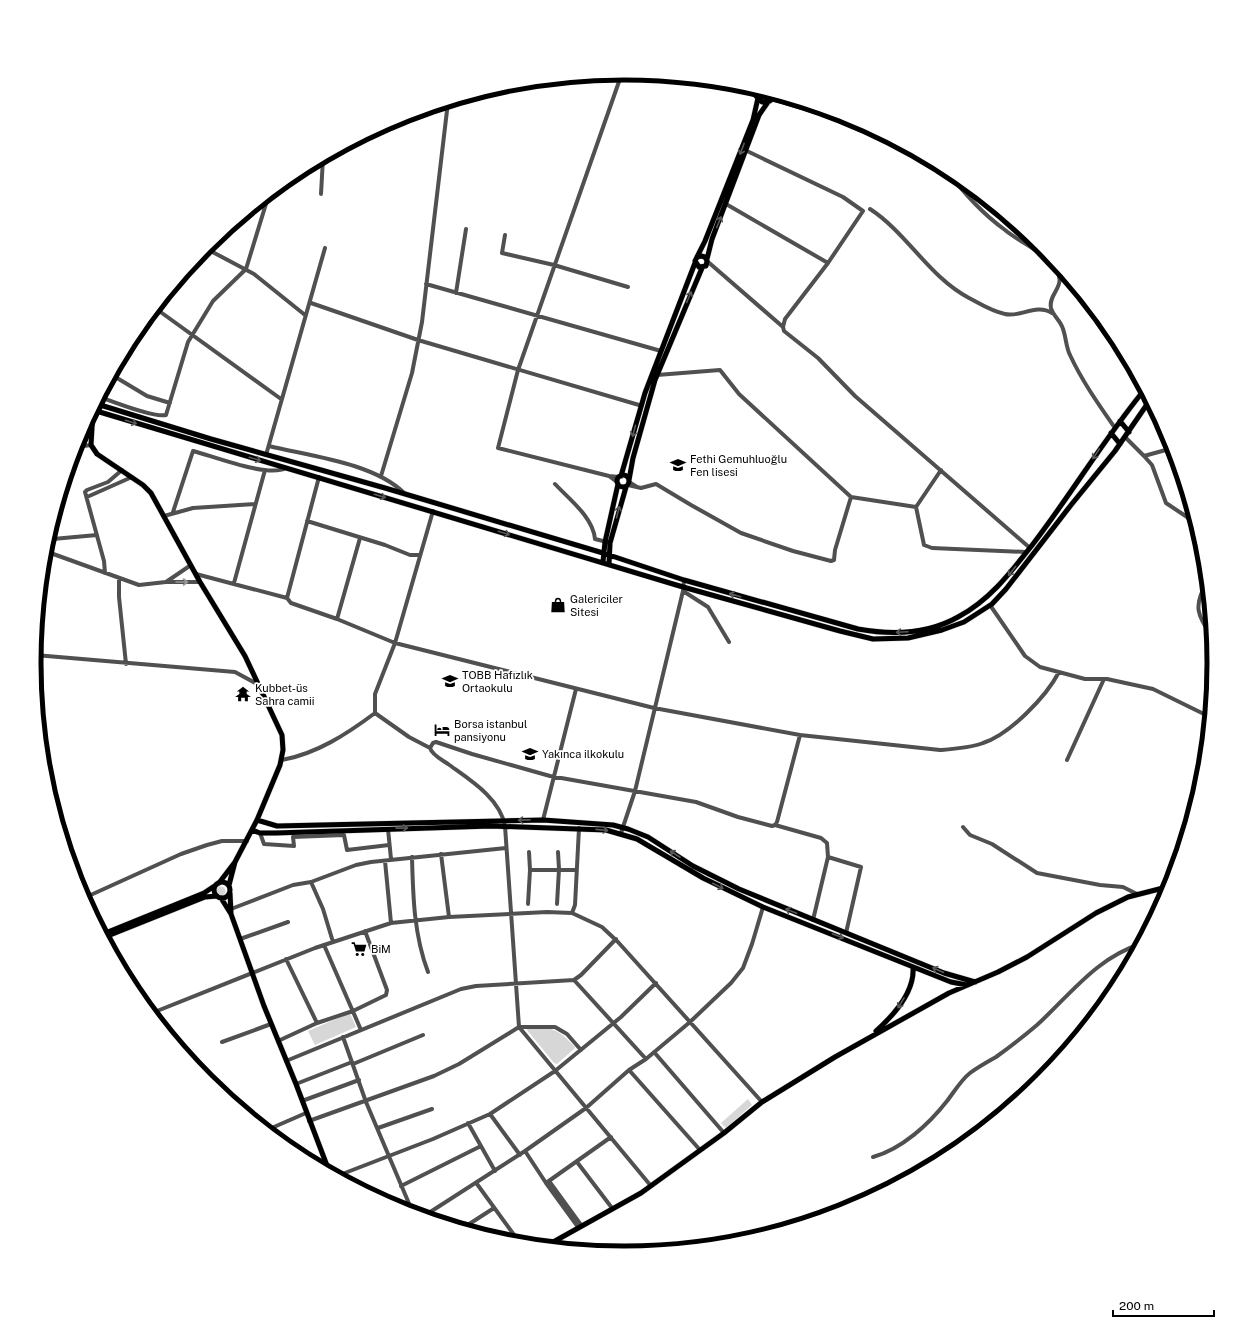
<svg xmlns="http://www.w3.org/2000/svg" width="1249" height="1326" font-family="'Public Sans',sans-serif">
  <style>
    .green { fill: #d7d7d7 }
    .lines { fill: none; stroke-linecap: round; stroke-linejoin: round }
    .major-casing { stroke: #dbdbdb; stroke-width: 6 }
    .minor { stroke: #505050; stroke-width: 4 }
    .major { stroke: #000; stroke-width: 5 }
    .oneway { stroke: #595959 }
    .oneway2 { stroke: #969696 }
    .labels { text-anchor: middle; stroke-width: 3.5; stroke-linejoin: round; paint-order: stroke }
    .poi-label { font-size: 11px; fill: #000; stroke: #fff; text-anchor: start }
    .rim { fill: none; stroke: #000; stroke-width: 5 }
  </style>
  <rect width="100%" height="100%" fill="#fff"/>
  <!-- green -->
  <path class="green" d="M216.5 891a4.5 4.5 0 1 1 9 0a4.5 4.5 0 1 1-9 0Z
    M350,1013L356,1027L315,1045L308,1031Z
    M527,1027C553,1028 556,1027 575,1047L574,1049L557,1064L554,1063L527,1030Z
    M748,1099L752,1105L726,1128L721,1123Z"/>
  <g class="lines">
    <defs>
      <path id="major" d="M758,89L756,96L762,102L770,101L774,94
        M697,257L701,256L705,257L707,261L706,266L699,267L695,261L705,241L753,120L758,98
        M707,259L712,239L759,115L768,102
        M97,404L211,439L385,488L603,553L684,580L858,629C891,635 928,634 958,617C990,600 1011,572 1033,544C1072,493 1104,439 1145,389
        M1120,421L1129,432
        M1111,433L1120,444
        M617 481a6 6 0 1 1 12 0a6 6 0 1 1-12 0Z
        M621,476L645,393L695,263
        M629,480L633,458L655,380L702,268
        M603,562L605,542L618,484
        M609,564L610,543L626,487
        M257,820L277,826L543,820L613,825L628,829L648,837L693,866L739,889L944,973L975,982
        M252,830L260,833H276L491,826L606,830L637,839L703,878L763,907L951,982L967,985
        M235,862L257,820L280,765L283,750L282,735L245,656L200,582L151,493L143,485L97,454L91,445L93,410L683,587L840,631L873,639L908,638L942,630L964,622L992,604L1006,589L1071,505L1115,451L1150,400
        M214 890a8 8 0 1 1 16 0a8 8 0 1 1-16 0Z
        M219,883L235,862L229,885
        M221,898L231,914L230,893
        M231,914L264,1006L296,1084L329,1171
        M103,934L204,893L216,885
        M105,937L205,897L217,896
        M876,1031C894,1015 915,992 913,967
        M546,1246L641,1193L724,1133L762,1102L835,1057L949,993L998,972L1027,957L1096,913L1128,897L1171,886"/>
    </defs>
    <!-- major casing -->
    <use href="#major" class="major-casing"/>
    <!-- minor -->
    <path class="minor" d="M745,86L756,96
      M772,99L848,122L899,148L904,146
      M946,169C962,191 983,214 1005,230C1022,244 1046,252 1057,271C1066,287 1048,294 1051,308C1053,316 1061,321 1063,329C1066,337 1066,347 1070,355C1082,381 1099,405 1115,428
      M321,194L323,158
      M726,204L828,263L863,211L843,197L747,151
      M870,209C907,233 929,277 969,298C980,304 993,312 1005,314C1020,318 1036,303 1052,313
      M505,235L502,253L554,265L628,287
      M205,248L254,274L305,315
      M707,261L783,327
      M828,263L785,319L783,327L784,331L818,358L855,396L1030,548
      M1060,280L1064,279L1067,275
      M426,284L661,351
      M456,293L466,229
      M311,303L418,340L639,405
      M155,308L281,399
      M112,375L147,396L170,403
      M657,375L720,370L739,394L851,497L916,507
      M100,397C114,402 154,418 166,415L188,342L213,301L246,269L269,194
      M1125,437L1144,456L1173,448
      M269,446C310,456 374,463 404,493
      M76,447L91,445
      M266,455L325,248
      M1144,456L1152,465L1166,503L1187,517L1198,530
      M941,470L916,507L924,545L932,548L1026,552
      M381,476L412,373L422,322L448,102
      M609,476L498,448L518,370L622,73
      M617,482L609,476L619,477
      M629,482L637,487
      M555,484C569,499 593,517 595,539L607,542
      M628,485L641,488L656,484L691,505L741,533L793,551L831,561L834,560L835,550L851,497
      M87,497L132,477
      M173,512L193,451C213,456 268,478 286,468
      M164,516L193,508L255,504
      M307,521L385,545L410,555H420
      M47,544L53,539L97,535
      M45,551L139,585L166,582
      M191,565L166,582H200
      M105,573L104,561L85,492L87,490L108,482L122,470
      M196,574L287,598L291,603L337,619L395,643L654,708L800,735L940,750C954,749 970,748 983,743C1010,734 1046,697 1059,672
      M119,578V597L126,664
      M684,580L683,591L708,607L729,642
      M1207,582C1193,606 1197,615 1212,637
      M234,583L265,470
      M287,598L319,477
      M990,605L1025,656L1040,667L1085,679H1107L1153,689L1210,717
      M337,619L360,538
      M35,655L235,672L259,685
      M375,713L409,737L430,748
      M282,760C316,754 347,734 375,713V694L395,643L433,511
      M1067,760L1104,679
      M543,820L576,689
      M775,825L821,838L827,843L828,857L813,920
      M963,827L970,835L992,844L1037,873L1100,885L1123,887L1137,894
      M388,829L391,859
      M260,833L264,844L294,846L293,837L344,835L347,850L389,845
      M621,833L635,791L683,591
      M441,854L449,917
      M412,857C413,897 414,935 428,972
      M828,857L861,867L846,933
      M385,861L391,923
      M530,870H577
      M84,898L181,854L207,845L222,841H247
      M528,904L530,870L529,852
      M557,904L559,869L558,852
      M231,909L293,885L311,882
      M572,913L575,905L579,828
      M240,939L288,922
      M333,942L323,909L311,882L356,865L371,862L506,848
      M324,945L361,1030
      M286,959L317,1023
      M574,980L646,1059
      M152,1013L315,948L391,923L449,917L547,912L572,913L602,927L618,942L762,1102
      M343,1037L366,1102L413,1213
      M278,1041L317,1023L353,1011L386,995L387,990L365,931
      M222,1042L271,1024
      M654,1052L724,1133
      M286,1061L461,989L476,986L574,980L581,975L616,939
      M353,1064L423,1035
      M629,1070L700,1150
      M296,1084L352,1062
      M302,1101L359,1080
      M490,1114L520,1155
      M309,1121L434,1076L459,1064L519,1027H555L567,1034L581,1050
      M468,1123L495,1171
      M378,1128L432,1109
      M267,1130L306,1113
      M525,1151L546,1183L578,1227
      M302,1157L326,1164
      M873,1157C902,1149 929,1124 947,1101C954,1092 961,1080 970,1073C978,1067 987,1062 996,1057C1010,1047 1024,1036 1037,1025C1069,996 1097,957 1141,944
      M577,1162L612,1208
      M337,1176L433,1139L490,1114L555,1071L621,1017L656,983
      M549,1181L581,1225
      M546,1183L611,1137
      M477,1184L520,1243
      M401,1186L481,1146
      M651,1186L519,1027L505,826C500,798 470,780 448,764C442,760 432,755 430,748L433,743L436,742L472,754L550,776L696,802L738,817L772,826L775,825L777,822L800,735
      M424,1216L525,1151L586,1108L629,1070L646,1059L690,1022L731,983L743,968L752,944L763,907
      M463,1228L494,1208"/>
    <!-- major -->
    <use href="#major" class="major"/>
  </g>
  <!-- one-way arrows -->
  <defs><path id="oneway-shaft" d="M-6 0H5M1.5-3L5.5 0L1.5 3" fill="none" stroke-width="1.6" stroke-linecap="round" stroke-linejoin="round"/></defs>
  <g class="oneway">
    <use href="#oneway-shaft" transform="translate(742 149) rotate(111)"/>
    <use href="#oneway-shaft" transform="translate(719 222) rotate(-68)"/>
    <use href="#oneway-shaft" transform="translate(689 297) rotate(-67)"/>
    <use href="#oneway-shaft" transform="translate(131 422) rotate(17)"/>
    <use href="#oneway-shaft" transform="translate(634 431) rotate(105)"/>
    <use href="#oneway-shaft" transform="translate(1096 454) rotate(124)"/>
    <use href="#oneway-shaft" transform="translate(255 459) rotate(16)"/>
    <use href="#oneway-shaft" transform="translate(380 496) rotate(16)"/>
    <use href="#oneway-shaft" transform="translate(618 512) rotate(-76)"/>
    <use href="#oneway-shaft" transform="translate(504 533) rotate(17)"/>
    <use href="#oneway-shaft" transform="translate(1012 571) rotate(128)"/>
    <use href="#oneway-shaft" transform="translate(735 595) rotate(-164)"/>
    <use href="#oneway-shaft" transform="translate(902 632) rotate(177)"/>
    <use href="#oneway-shaft" transform="translate(524 820) rotate(179)"/>
    <use href="#oneway-shaft" transform="translate(402 828) rotate(-1)"/>
    <use href="#oneway-shaft" transform="translate(602 830) rotate(6)"/>
    <use href="#oneway-shaft" transform="translate(675 854) rotate(-147)"/>
    <use href="#oneway-shaft" transform="translate(718 886) rotate(27)"/>
    <use href="#oneway-shaft" transform="translate(791 911) rotate(-158)"/>
    <use href="#oneway-shaft" transform="translate(838 936) rotate(21)"/>
    <use href="#oneway-shaft" transform="translate(938 970) rotate(-156)"/>
    <use href="#oneway-shaft" transform="translate(901 1003) rotate(121)"/>
  </g>
  <use class="oneway2" href="#oneway-shaft" transform="translate(182 582)"/>
  <!-- icons -->
  <defs>
    <symbol id="school-bare" viewBox="-9 -9 18 18"><path d="M0-5L7-2L0 1L-7-2ZM-4 1L0 2.5L4 1V4Q0 6-4 4Z" fill="#000" stroke="#fff" stroke-width="2.5" paint-order="stroke"/></symbol>
    <symbol id="shop-bare" viewBox="-9 -9 18 18"><path d="M-5-2.5h2.3a2.7 3.5 0 0 1 5.4 0H5L5.5 6h-11ZM-1.5-2.5h3a1.5 2.3 0 0 0-3 0Z" fill="#000" stroke="#fff" stroke-width="2.5" paint-order="stroke"/></symbol>
    <symbol id="temple-bare" viewBox="-9 -9 18 18"><path d="M0-6L5-2H3V0L6.5 2.5H4V6H1.5V3h-3V6H-4V2.5H-6.5L-3 0V-2H-5Z" fill="#000" stroke="#fff" stroke-width="2.5" paint-order="stroke"/></symbol>
    <symbol id="hotel-bare" viewBox="-9 -9 18 18"><path d="M-6-4.5h1.5V1H6V5H4.5V3h-9V5H-6ZM-4 0a1.8 1.8 0 1 1 3.6 0ZM.5 0V-2.5h3Q6-2.5 6 0Z" fill="#000" stroke="#fff" stroke-width="2.5" paint-order="stroke"/></symbol>
    <symbol id="supermarket-bare" viewBox="-9 -9 18 18"><path d="M-6-5.5h2.5l.6 2H6L4.5 2H-2.5L-4.4-4H-6ZM-1.5 3.2a1.3 1.3 0 1 0 .1 0ZM3 3.2a1.3 1.3 0 1 0 .1 0Z" fill="#000" stroke="#fff" stroke-width="2.5" paint-order="stroke"/></symbol>
  </defs>
  <g fill-rule="evenodd">
    <use href="#school-bare" x="667" y="454" width="22" height="22"/>
    <use href="#shop-bare" x="547" y="594" width="22" height="22"/>
    <use href="#school-bare" x="439" y="670" width="22" height="22"/>
    <use href="#temple-bare" x="232" y="683" width="22" height="22"/>
    <use href="#hotel-bare" x="431" y="719" width="22" height="22"/>
    <use href="#school-bare" x="519" y="743" width="22" height="22"/>
    <use href="#supermarket-bare" x="348" y="938" width="22" height="22"/>
  </g>
  <g class="labels">
    <!-- poi labels -->
    <g class="poi-label">
      <text x="690" y="463">Fethi Gemuhluoğlu<tspan x="690" dy="13">Fen lisesi</tspan></text>
      <text x="570" y="603">Galericiler<tspan x="570" dy="13">Sitesi</tspan></text>
      <text x="462" y="679">TOBB Hafızlık<tspan x="462" dy="13">Ortaokulu</tspan></text>
      <text x="255" y="692">Kubbet-üs<tspan x="255" dy="13">Sahra camii</tspan></text>
      <text x="454" y="728">Borsa istanbul<tspan x="454" dy="13">pansiyonu</tspan></text>
      <text x="542" y="758">Yakınca ilkokulu</text>
      <text x="371" y="953">BiM</text>
    </g>
  </g>
  <!-- crop -->
  <path d="M0 0H1249V1326H0ZM41 663a583 583 0 1 1 1166 0a583 583 0 1 1-1166 0Z" fill="#fff" fill-rule="evenodd"/>
  <path class="rim" d="M41 663a583 583 0 1 1 1166 0a583 583 0 1 1-1166 0Z"/>
  <!-- scale -->
  <path d="M1113 1310v6h101v-6" fill="none" stroke="#000000" stroke-width="2"/>
  <text x="1119" y="1310" font-size="12" fill="#000000" stroke="#ffffff" stroke-width="3" paint-order="stroke">200 m</text>
</svg>
